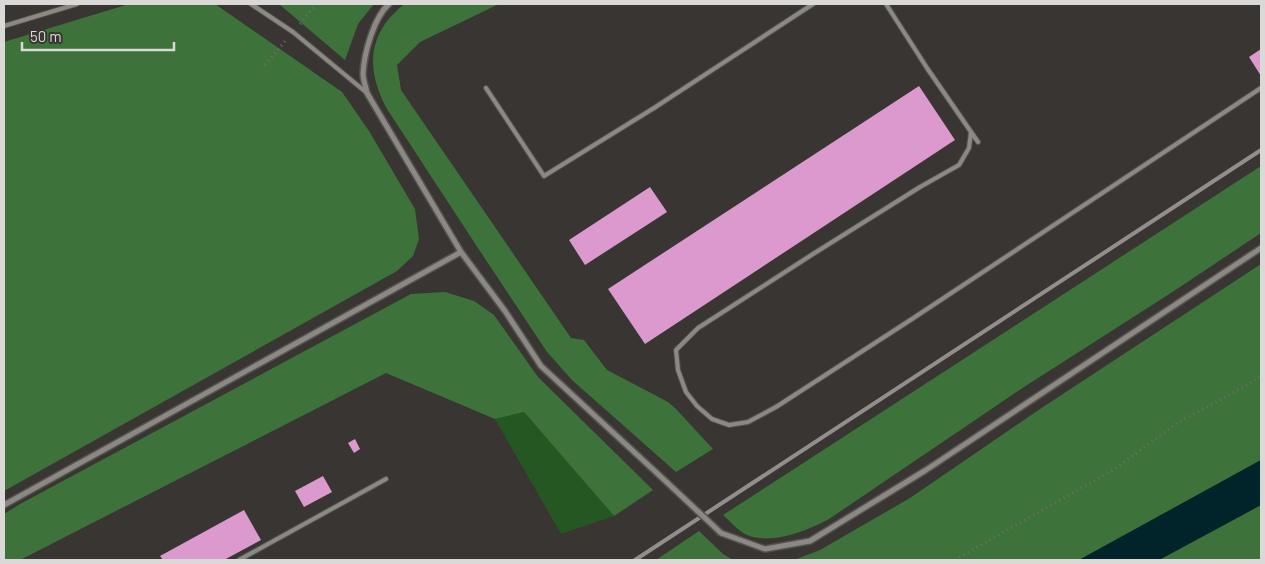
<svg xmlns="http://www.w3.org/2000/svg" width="1265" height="564" font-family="Barlow,sans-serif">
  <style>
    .green { fill: #245722 }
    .forest { fill: #3d733a }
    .water { fill: #002429 }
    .building { fill: #dc99cd }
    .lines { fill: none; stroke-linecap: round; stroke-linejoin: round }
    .lane-casing { stroke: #54524f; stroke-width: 6 }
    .street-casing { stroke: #54524f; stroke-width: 8 }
    .path { stroke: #716d6b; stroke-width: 3; stroke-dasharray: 1 4; stroke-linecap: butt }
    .lane { stroke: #8c8884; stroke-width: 4 }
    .street { stroke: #8c8884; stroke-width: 5 }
    .rail { stroke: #918e8c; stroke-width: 4 }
    .street-bridge-casing { stroke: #54524f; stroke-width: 8; stroke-linecap: butt }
    .street-bridge { stroke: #8c8884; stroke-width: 5 }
  </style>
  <rect width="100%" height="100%" fill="#393532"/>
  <!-- green -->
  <path class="green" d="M524,412L614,516L561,534L495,419Z"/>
  <!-- forest -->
  <path class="forest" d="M129,4H215L342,92L369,131L415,209L419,239L413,256L397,271L4,491V42Z
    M279,4H374L358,24L345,60Z
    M404,4H499L420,42L397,65L401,90L571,338L584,340L607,370L668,402L676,409L713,449L676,472L572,380L547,352L476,245L387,109C371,79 366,49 387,21C392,15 398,9 404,4Z
    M1261,166V233L1174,291L1024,387L829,519C806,531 772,545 747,535C738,531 730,521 723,515Z
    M1261,264V460L1079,560H794L820,550L910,498L1037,411Z
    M445,292L474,301L494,315L538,377L653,490L614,516L524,412L495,419L386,373L20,560H4V514L20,504L411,294Z
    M1261,505V560H1159Z
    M699,531L723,554L733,560H656Z"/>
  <!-- water -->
  <path class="water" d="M1261,460V505L1159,560H1079Z"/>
  <!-- building -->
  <path class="building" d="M1261,49V76L1249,57Z
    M919,86L955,140L645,344L608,289Z
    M650,187L667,212L585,265L569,240Z
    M355,439L360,449L354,453L348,443Z
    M323,476L332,492L304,507L295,491Z
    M244,510L261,540L224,560H163L160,556Z"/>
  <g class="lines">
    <defs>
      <path id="lane" d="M251,4L293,32L367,93
        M886,4L927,68L978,142
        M4,26L77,4
        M486,88L544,176L654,108L813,4
        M971,132L969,148L959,165L920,187L813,254L698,328L676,350L678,370L686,392L697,406L712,419L729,425L748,422L776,407L912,319L1261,88
        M239,560L386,479"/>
      <path id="street" d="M389,4C374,17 364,53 363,74C363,80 366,87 367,93L461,252L505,311L541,366L658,474
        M4,505L461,252
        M721,533L765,549L810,541L926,470L1261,248"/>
    </defs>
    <!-- lane casing -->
    <use href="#lane" class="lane-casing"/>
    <!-- street casing -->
    <use href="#street" class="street-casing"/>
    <!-- path -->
    <path class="path" d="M300,24L315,5
      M265,65L286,40
      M955,560L1118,467L1177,423L1251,383L1261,376"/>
    <!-- lane -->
    <use href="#lane" class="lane"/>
    <!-- street -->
    <use href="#street" class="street"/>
    <!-- rail -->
    <path class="rail" d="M635,560L1261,150"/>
    <defs>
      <path id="street-bridge" d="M658,474L721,533"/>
    </defs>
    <!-- street-bridge casing -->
    <use href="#street-bridge" class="street-bridge-casing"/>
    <!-- street-bridge -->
    <use href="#street-bridge" class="street-bridge"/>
  </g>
  <!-- border -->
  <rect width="1265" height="564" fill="none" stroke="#dbd9d7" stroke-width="10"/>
  <!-- scale -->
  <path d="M22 42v8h152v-8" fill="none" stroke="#dbd9d7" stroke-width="2.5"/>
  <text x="30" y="42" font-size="15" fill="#dbd9d7" stroke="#393532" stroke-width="4" paint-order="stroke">50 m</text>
</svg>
